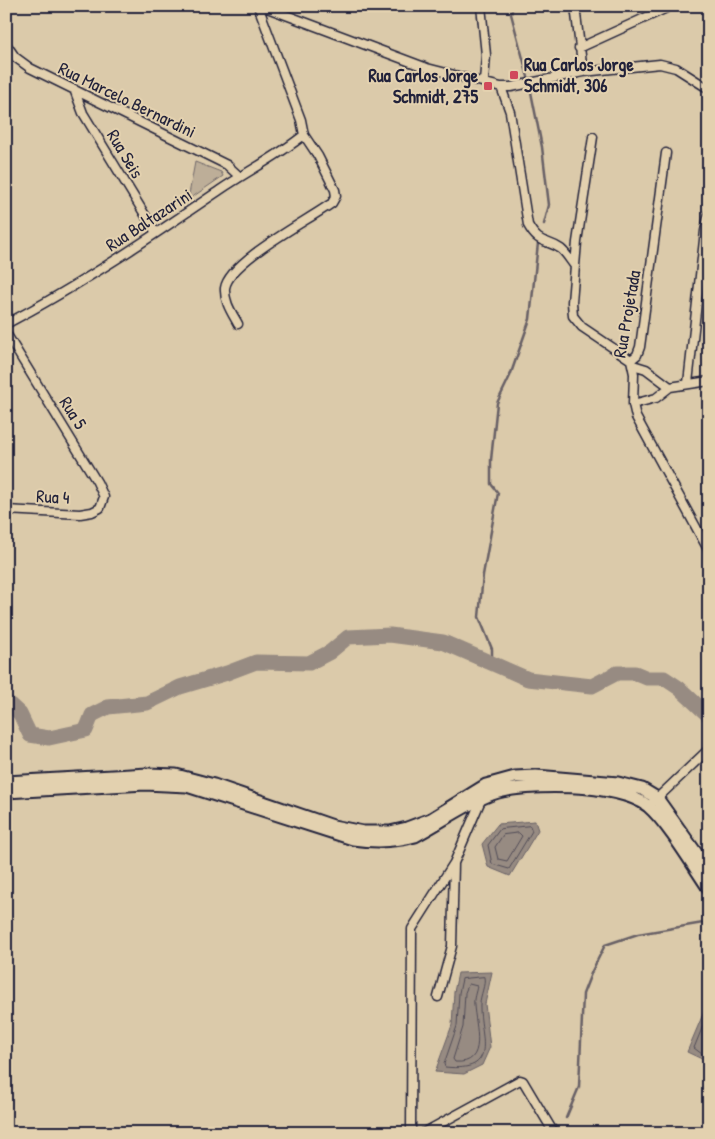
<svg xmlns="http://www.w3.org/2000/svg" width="715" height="1139" font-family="'Patrick Hand',sans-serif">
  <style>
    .green { fill: #bdae98; stroke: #70686a }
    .water { fill: #978b82; stroke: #686166 }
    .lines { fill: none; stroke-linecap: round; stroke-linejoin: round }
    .shore { stroke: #514c57; stroke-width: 1 }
    .stream { stroke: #686166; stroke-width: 2.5 }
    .river { stroke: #978b82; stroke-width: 15 }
    .minor-casing { stroke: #22223b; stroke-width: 11 }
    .primary-casing { stroke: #22223b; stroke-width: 15 }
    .minor { stroke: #e3d1af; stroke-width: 8 }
    .primary { stroke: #e3d1af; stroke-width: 11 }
    .poi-dot { fill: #d1495b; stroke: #e3d1af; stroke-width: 2 }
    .labels { text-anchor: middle; stroke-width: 4; stroke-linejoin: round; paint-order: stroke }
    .poi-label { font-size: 18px; font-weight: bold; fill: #22223b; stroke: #e3d1af; text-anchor: start }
    .street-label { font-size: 18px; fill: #22223b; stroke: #e3d1af }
  </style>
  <rect width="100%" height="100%" fill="#dbcaaa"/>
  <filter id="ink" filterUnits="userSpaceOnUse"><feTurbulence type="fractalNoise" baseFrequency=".02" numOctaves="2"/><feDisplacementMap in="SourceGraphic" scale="10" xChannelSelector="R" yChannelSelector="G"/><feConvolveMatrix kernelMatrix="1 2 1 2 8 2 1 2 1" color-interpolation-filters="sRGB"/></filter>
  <g filter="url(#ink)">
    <!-- green -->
    <path class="green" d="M195,162L221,172L223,176L188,200Z"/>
    <!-- water -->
    <path class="water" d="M535,821L538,830L510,876L488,867L482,844L498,824Z
      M492,972L485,1004L490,1047L482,1065L464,1074L435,1072L452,1025L454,992L458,973Z
      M709,1000V1056L704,1060L687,1052Z"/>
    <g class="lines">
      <!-- shore -->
      <path class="shore" d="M530,826L532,831L509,869L492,864L488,845L500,829Z
        M519,833L522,836L507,861L498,859L495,847L503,835Z
        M484,977C486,985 480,995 480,1004C479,1036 501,1073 445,1067L444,1064L457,1026L459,993L462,979Z
        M469,984L477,986C476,992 473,999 474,1005C475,1025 489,1065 455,1062L453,1059L463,1027L465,993Z
        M709,1011L694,1048L702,1054L709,1053"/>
      <!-- stream -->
      <path class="stream" d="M513,6L511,14L528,77L542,147L549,205L544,224
        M492,665V649L479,617L483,575L498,493L491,484V460L497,403L510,376L530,319L538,243
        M566,1118L579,1087L583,994L592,971L605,945L638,934L709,922"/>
      <!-- river -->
      <path class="river" d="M6,701L20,714L30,735L49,738L86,730L92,715L108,707L147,703L180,687L227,673L256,662L309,663L330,652L348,637L390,635L443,642L528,679L592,686L617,673H635L647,678H664L679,688L709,716"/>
      <defs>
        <path id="minor" d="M262,6L427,68L501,87H511L583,72L660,64L676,68L709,89
          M481,6L486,55L484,82
          M575,6L583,72
          M6,44L15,57L30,68L227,165L240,177
          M579,48L671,6
          M501,87L510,112L528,225C539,245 546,239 561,249C566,253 570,260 574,265
          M74,89L83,113L156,233
          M593,137L577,242L572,302L573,316L582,327L631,360
          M666,153L640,347L637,355L631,360L634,374L633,404L636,417L709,551
          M6,324C81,285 151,237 220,190C248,171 278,156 304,135
          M238,324C232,313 224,302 225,288C229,261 309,220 332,203L336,196L335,190L318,156L304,135L301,120L258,6
          M6,333L97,482L104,497L100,508L92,512L80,514L6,510
          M633,365L646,369L670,387
          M688,383L705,231L709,213
          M633,404L656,398L670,387L709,381
          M648,807L709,749
          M438,997L452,946L454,863L481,800
          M411,1133L412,929L454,863
          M423,1133L520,1080L523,1081L554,1133"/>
        <path id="primary" d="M6,782L148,774L176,775L214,785L333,826L363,832H390L407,828L431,819L486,785L515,777L536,776L618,783L642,789L657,798L709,871
          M6,792L145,784L187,786L353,839C374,842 394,842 415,836C440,823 465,804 492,794C526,782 619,783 648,806C667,822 694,867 709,889"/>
      </defs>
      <!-- minor casing -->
      <use href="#minor" class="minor-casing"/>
      <!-- primary casing -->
      <use href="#primary" class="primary-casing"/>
      <!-- minor -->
      <use href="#minor" class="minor"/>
      <!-- primary -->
      <use href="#primary" class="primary"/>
    </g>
  </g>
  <!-- markers -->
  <g class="poi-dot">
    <rect x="509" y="70" width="10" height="10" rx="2.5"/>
    <rect x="483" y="81" width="10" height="10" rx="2.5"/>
  </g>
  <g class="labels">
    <!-- poi labels -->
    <g class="poi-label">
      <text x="524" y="71">Rua Carlos Jorge<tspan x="524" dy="21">Schmidt, 306</tspan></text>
      <text x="478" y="82" text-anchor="end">Rua Carlos Jorge<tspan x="478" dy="21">Schmidt, 275</tspan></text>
    </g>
    <!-- street labels -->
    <g class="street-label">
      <text transform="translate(127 100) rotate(26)" y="6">Rua Marcelo Bernardini</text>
      <text transform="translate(125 154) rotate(59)" y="6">Rua Seis</text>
      <text transform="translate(149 220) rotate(-33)" y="6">Rua Baltazarini</text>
      <text transform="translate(627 314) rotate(-80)" y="6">Rua Projetada</text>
      <text transform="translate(73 413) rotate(58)" y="6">Rua 5</text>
      <text transform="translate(53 497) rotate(3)" y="6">Rua 4</text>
    </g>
  </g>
  <!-- margin -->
  <rect width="715" height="1139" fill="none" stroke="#e3d1af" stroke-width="25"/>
  <rect x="12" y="12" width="690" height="1114" fill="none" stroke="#22223b" stroke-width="2" filter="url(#ink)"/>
</svg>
